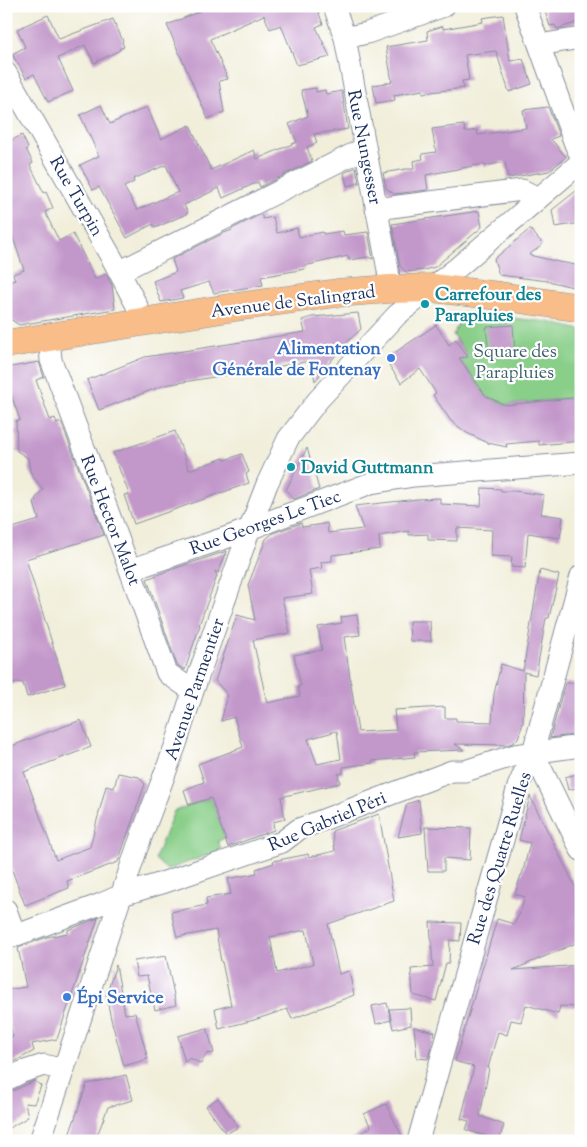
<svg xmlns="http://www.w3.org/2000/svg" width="587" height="1147" font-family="'Sorts Mill Goudy',serif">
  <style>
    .green { fill: #89cf89; stroke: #527f74 }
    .building { fill: #c297ca; fill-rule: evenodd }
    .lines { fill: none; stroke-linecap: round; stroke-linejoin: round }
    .minor-casing { stroke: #868e9c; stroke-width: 23 }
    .major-casing { stroke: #868e9c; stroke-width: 29 }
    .minor { stroke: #fff; stroke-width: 21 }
    .major { stroke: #f8bd89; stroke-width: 28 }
    .culture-dot { fill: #0f9aa8; stroke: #fff; stroke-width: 2 }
    .shop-dot { fill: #3f7fe0; stroke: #fff; stroke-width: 2 }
    .labels { text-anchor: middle; stroke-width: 4.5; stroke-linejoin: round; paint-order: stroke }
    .street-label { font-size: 18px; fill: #1b2f5e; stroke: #fff }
    .culture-label { font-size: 18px; font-weight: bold; fill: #0d838f; stroke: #fff; text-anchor: start }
    .shop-label { font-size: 18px; font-weight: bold; fill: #366cbe; stroke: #fff; text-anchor: end }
    .park-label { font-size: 18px; fill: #3c5f6b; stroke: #fff }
  </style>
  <rect width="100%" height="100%" fill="#fff"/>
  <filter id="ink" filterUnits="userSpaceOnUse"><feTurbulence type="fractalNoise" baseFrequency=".02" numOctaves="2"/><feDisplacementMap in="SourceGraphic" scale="10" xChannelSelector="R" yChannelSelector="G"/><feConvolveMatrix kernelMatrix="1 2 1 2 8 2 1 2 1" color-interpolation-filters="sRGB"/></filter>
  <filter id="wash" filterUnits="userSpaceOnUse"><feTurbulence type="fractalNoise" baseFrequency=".0096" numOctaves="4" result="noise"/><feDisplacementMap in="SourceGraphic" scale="20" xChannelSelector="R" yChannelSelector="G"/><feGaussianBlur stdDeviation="1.12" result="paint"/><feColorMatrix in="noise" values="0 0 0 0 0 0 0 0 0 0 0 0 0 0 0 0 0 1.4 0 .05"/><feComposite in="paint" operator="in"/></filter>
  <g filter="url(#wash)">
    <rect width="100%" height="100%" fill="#f1eeda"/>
    <!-- green -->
    <path class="green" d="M463,313L512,318L548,322L581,330V397L505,405L486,396L460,359L467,354L453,335Z
      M211,798L225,838L218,841L221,850L167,870L155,859L174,811Z"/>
    <g id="blocks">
      <!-- building -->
      <path class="building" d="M212,6H316L323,24L316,27L330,57L297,65L281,25L270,29L264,15L210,39L228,79L219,81L224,112L208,119L167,25Z
        M543,6H581V21L557,29L555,25L550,26Z
        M48,15L59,39L113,19L123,41L122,42L124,47L119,49L120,50L94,63L85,45L58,58L73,91L48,102L34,74L26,78L12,54L25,47L17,29Z
        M503,15L510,61L523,59L532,84L509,92L496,51L465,55L469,80L462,81L464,88L423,93V90L394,95L395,100L376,103L373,85L392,82L386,47L428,40L427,31L443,26V29L483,22L482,18Z
        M316,88V92L325,90L326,94L342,91L348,129L314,134L317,143L307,147L312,161L260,187L258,182L223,198L219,188L184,205L188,213L155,228L153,224L127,238L99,187L93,190L80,165L99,156L80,115L101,105L110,124L147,107L161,139L190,125L211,170L254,150L257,159L297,142L289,124L308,116L301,90ZM166,165L178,192L137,210L124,187L134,182L133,179Z
        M548,107L559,136L551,139L566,157L549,171L508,178L505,162L484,166V164L426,175L428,190L394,194L386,188L383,173L406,169H414L413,161L423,159L422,154L436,152L432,129L464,125L465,132L477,130L478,135L526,128L523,110Z
        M22,135L28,148L26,149L33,163L30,165L44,193L46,192L53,208L45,212L59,241L73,234L95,279L106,274L112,285L115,309L19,325L6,316V283L15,280L13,274L24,270L10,229L6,231V143Z
        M356,167L359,183L347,186L344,173Z
        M581,187V223L555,227L552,210Z
        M479,211L482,227L435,267L424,270L406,272L400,266L392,224Z
        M261,214L263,219L273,217L277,233L297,228L299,237L323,232V234L343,231L344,235L368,232L373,259L368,257L349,260L348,256L304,266L305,269L261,277L263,285L214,293L209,282L180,291L183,298L161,302L153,281L176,272L172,259L224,233L232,230V229Z
        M530,229L543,244L529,255L559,262L560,263V262L581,266V289L548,281L499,275L494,259Z
        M358,313L361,329L343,346L315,381L311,361L165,385L99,410L87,380L145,357L305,332L302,320L312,317Z
        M436,325L449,345L456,339L468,357L459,358L486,396L505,405L581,397V441L539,445V441L506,444L507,447L488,443L467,433L451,421L433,395L436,393L420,369L401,383L385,359Z
        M513,325L515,352L489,355L486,327Z
        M39,362L44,377L36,380L50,420L55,418L57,424L61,422L104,535L26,559L65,685L27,697L23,683H21L20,682L6,686V530L39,520L34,503L36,498L43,489L33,477L30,471L28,458L17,451L16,421L20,420L6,380V368Z
        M175,431L189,470L224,458L225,460L242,454L249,472L246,474L249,483L134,524L124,495L129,494L113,453Z
        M307,448L319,489L294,499L286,490Z
        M482,488L501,489V491H514L544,495L541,514L563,517L560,538L528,533L525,568L511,567L512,557L491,556L492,530L457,528V541L428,540V534L409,535V531L379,536L380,549L332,555V561L321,562L322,568L309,570L313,594L282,598L290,633L253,640L267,703L300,696L298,686H301L294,655L322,650L318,627L342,623L341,617L357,615L360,635L344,637L358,732L396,730L394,710L445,707V718H456V721L492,722L494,694L501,664L523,671L540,570L559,575L549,618H546L536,675L524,672L523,723L518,738L513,743L506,745L455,744L464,750L414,752L415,757L372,761L373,763L343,767V773L338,774L340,783L281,797L285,819L273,822L274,830L228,847L211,798L189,805L184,790L204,782L198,764L243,747L234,717L221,721L228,695L215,681L237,615L255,620L248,585L266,539L273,533L301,523L302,527L318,525L327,523L328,533L363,529L355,506L418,499L440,498V504L481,506ZM337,731L341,759L317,764L308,739Z
        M227,551L218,573L215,571L217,576L199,625H200L185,670L177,665L147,579L170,570Z
        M409,621H430L431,641H410Z
        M565,683H581V734L550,738Z
        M81,720L91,747L24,772L56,860L90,847L106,786L114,788L118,773L139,777L145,784L118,862L67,881L69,888L25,905L6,854V748Z
        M581,773V787L568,790L565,777Z
        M530,796L581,898V941L513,970L581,965V1007L560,1006L558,1014L526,1005L521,1022L511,1020L507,1035L498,1032L488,1068H489L480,1116L504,1125L499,1140L466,1130L469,1121L461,1119L474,1067L455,1061L497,919L514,924L520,913L525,897L515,894L521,875H522L530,843L519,840Z
        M419,800L422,833L398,837L407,804Z
        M379,814L394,901L328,924L339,974L349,971L354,995L292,1019L287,1009L254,1020L219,1029L215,1009L231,1005L222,962H221L216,930L177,937L171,912L207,905L206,898L231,894L228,879L257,873L256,869L274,863L273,861L304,855L308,854L309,857L335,851L332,831ZM306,930L313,964L277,973L270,937Z
        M425,827L471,828L470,860L444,858V871H428Z
        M98,918L57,1039L32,1044L34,1051L6,1066V1038L13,1037L6,1008V990L26,987L18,948L47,937L68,933V930Z
        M430,922L461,923L460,941L450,940L449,963H446L436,1001L413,995L411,969L433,967Z
        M166,956L176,1005L155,1010L147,976L137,977L134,961Z
        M116,965L125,1014L135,1013L148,1059L124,1066L111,1019L106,995Z
        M387,1003L391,1020L376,1024L372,1006Z
        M410,1008L411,1025L393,1029L389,1009Z
        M414,1027L435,1032L428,1059L417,1058Z
        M207,1028L214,1053L206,1054L201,1064L190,1058L185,1062L178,1036Z
        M126,1075L133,1100L108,1107L95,1141H67L87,1084Z
        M35,1081L41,1086L34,1104L25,1103L28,1117L6,1130V1092L12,1091Z
        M218,1098L238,1127L226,1134L206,1106Z
        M386,1104L402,1136L392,1141H348L371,1127L364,1114Z"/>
    </g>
  </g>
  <g filter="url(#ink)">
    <use href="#blocks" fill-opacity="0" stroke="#868e9c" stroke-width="1"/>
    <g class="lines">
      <defs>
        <path id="minor" d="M334,6L345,38L388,270L390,289
          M525,6L575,144L581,156
          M345,38L367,33L444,6
          M539,45L581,38
          M6,73L114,262L137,306L140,322
          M376,209L522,190L538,198
          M119,272L365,148
          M49,337L51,360L130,570L167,673L193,691
          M130,570L228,537L371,483L414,476L581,463
          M533,752L581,850
          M6,910L15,935
          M6,939L101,904L122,895L162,883L282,842L299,829L452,771H465L515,755L581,746
          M6,1080L22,1072L44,1065L63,1070
          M40,1141L137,848L176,744L193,691L250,528L267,484L288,439L318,400L397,315L457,268L581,162
          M418,1141L518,787L533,752L581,576"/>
        <path id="major" d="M6,344L222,309L337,293L390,289L432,288L500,296L581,308"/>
      </defs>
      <!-- minor casing -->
      <use href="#minor" class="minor-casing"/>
      <!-- major casing -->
      <use href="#major" class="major-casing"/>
      <!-- minor -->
      <use href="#minor" class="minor"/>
      <!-- major -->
      <use href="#major" class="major"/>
    </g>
  </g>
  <!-- markers -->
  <g class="culture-dot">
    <circle cx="425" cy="304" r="5"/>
    <circle cx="291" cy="467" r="5"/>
  </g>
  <g class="shop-dot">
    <circle cx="391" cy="358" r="5"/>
    <circle cx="67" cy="997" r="5"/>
  </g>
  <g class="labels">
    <!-- street labels -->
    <g class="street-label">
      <text transform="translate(365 147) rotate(79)" y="6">Rue Nungesser</text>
      <text transform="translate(77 196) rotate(60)" y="6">Rue Turpin</text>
      <text transform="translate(293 301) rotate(-7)" y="6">Avenue de Stalingrad</text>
      <text transform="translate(111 520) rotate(69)" y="6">Rue Hector Malot</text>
      <text transform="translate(265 522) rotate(-20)" y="6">Rue Georges Le Tiec</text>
      <text transform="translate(194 689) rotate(-71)" y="6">Avenue Parmentier</text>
      <text transform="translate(327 821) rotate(-23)" y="6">Rue Gabriel Péri</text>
      <text transform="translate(499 858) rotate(-73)" y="6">Rue des Quatre Ruelles</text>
    </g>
    <!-- culture labels -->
    <g class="culture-label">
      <text x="435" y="300">Carrefour des<tspan x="435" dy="21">Parapluies</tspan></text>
      <text x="301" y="473">David Guttmann</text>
    </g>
    <!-- shop labels -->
    <g class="shop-label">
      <text x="381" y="354">Alimentation<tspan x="381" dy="21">Générale de Fontenay</tspan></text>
      <text x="77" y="1003" text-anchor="start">Épi Service</text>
    </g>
    <!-- park labels -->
    <g class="park-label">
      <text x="515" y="357">Square des<tspan x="515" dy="21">Parapluies</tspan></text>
    </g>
  </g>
  <!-- margin -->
  <rect width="587" height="1147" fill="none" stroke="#fff" stroke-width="25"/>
</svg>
